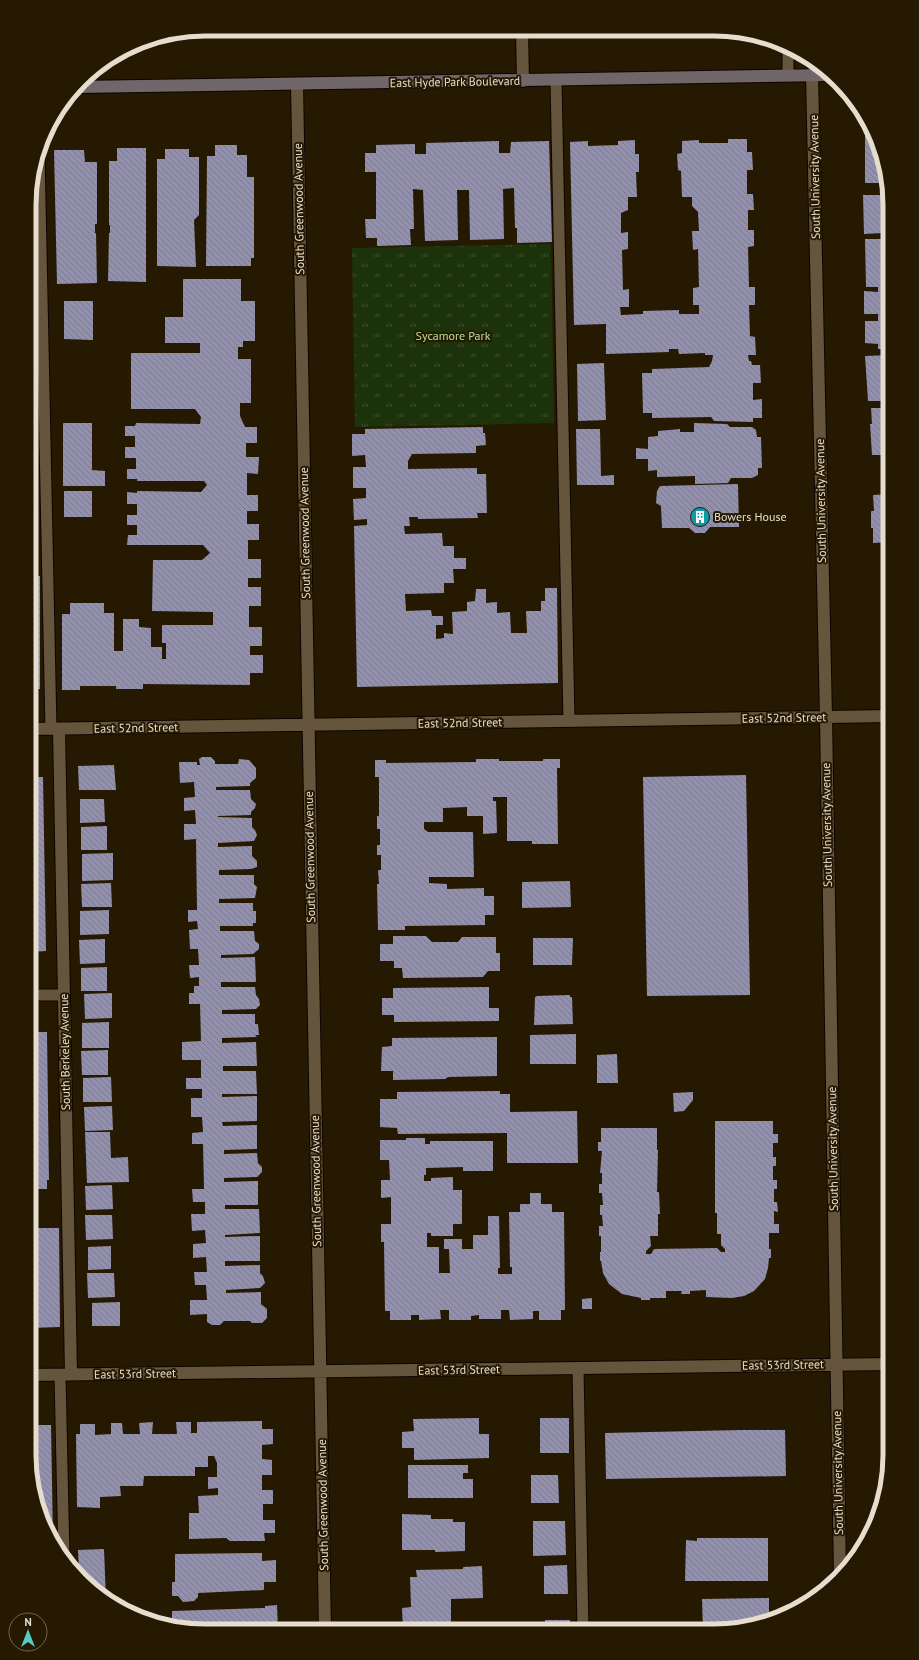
<svg xmlns="http://www.w3.org/2000/svg" width="919" height="1660" font-family="'PT Sans',sans-serif">
  <style>
    .park { fill: url(#park-tufts) }
    .building { fill: url(#building-back-hatch) }
    .lines { fill: none; stroke-linecap: round; stroke-linejoin: round }
    .lane-casing { stroke: #0f0400; stroke-width: 13 }
    .street-casing { stroke: #0f0400; stroke-width: 14 }
    .secondary-casing { stroke: #0f0400; stroke-width: 14 }
    .path { stroke: #7a6f5c; stroke-width: 2.5; stroke-dasharray: 3 3; stroke-linecap: butt }
    .lane { stroke: #65553c; stroke-width: 11 }
    .street { stroke: #65553c; stroke-width: 12 }
    .secondary { stroke: #71676a; stroke-width: 12 }
    .labels { text-anchor: middle; stroke-width: 4; stroke-linejoin: round; paint-order: stroke }
    .street-label { font-size: 12px; fill: #e6ddcf; stroke: #261902 }
    .park-label { font-size: 12px; fill: #b2e094; stroke: #261902 }
    .poi-label { font-size: 12px; fill: #e6ddcf; stroke: #261902; text-anchor: start }
    .rim { fill: none; stroke: #e6ddcf; stroke-width: 5 }
  </style>
  <defs>
    <pattern id="park-tufts" width="24" height="20" patternUnits="userSpaceOnUse"><rect width="24" height="20" fill="#1c320a"/><path d="M3 7l-1-3M5 7V3M7 7l1-3M15 17l-1-3M17 17v-4M19 17l1-3" fill="none" stroke="#3d4f2d"/></pattern>
    <pattern id="building-back-hatch" width="6" height="6" patternUnits="userSpaceOnUse"><rect width="6" height="6" fill="#9290ae"/><path d="M-1 5l2 2M0 0l6 6M5-1l2 2" fill="none" stroke="#7b798c"/></pattern>
  </defs>
  <rect width="100%" height="100%" fill="#261902"/>
  <!-- park -->
  <path class="park" d="M551,244L554,423L355,427L352,248Z"/>
  <!-- building -->
  <path class="building" d="M865,133H873L881,148L886,183H865Z
    M728,139H747V152H752L753,170H747V194H753L754,210H748V230H754V246L748,247L749,287H755V305H749L750,336L755,337L756,355H748L749,361H751L752,365H760L761,383H753V400L762,399V418H753V422L714,421L711,417L652,418V413H643L642,373H652V369L709,367L712,361L713,355H705V353L679,354L678,349H669V352L606,354V324L574,325L570,142L588,141V146L618,145V141L635,140V154H639V172H636L637,197H628V210L621,213V233L628,232V249L622,250L623,290L629,289V307H620L621,315L643,314V311L679,310V314H699V305H693V288L699,287L698,249L693,250L692,231H699L698,212L692,206V197H682L681,171L678,170L677,154L682,153V141L699,140V143H728Z
    M499,141V153H510L511,142L549,141L552,242L517,243V228H515L514,188L503,189L504,239L470,240L469,190H457L458,240L425,241L423,190L413,189L414,229H410L411,245L377,246V238H366L365,219H376V172H365V153H376V145L415,144V154H426V143Z
    M215,145H237V155H247V177H254V258H251V266H206L207,156H215Z
    M117,148H146V282L108,281L109,233H110V225H109V161H117Z
    M165,149H189V157H199V215L194,220L196,267L157,266V159H165Z
    M54,150H84L85,162H97V224H95V233H96L97,283L57,284Z
    M32,178L33,280H30V183Z
    M863,195H888L890,205V230H882V233L864,234Z
    M865,239H890V349H878V344L865,343V321H878V314H864V291L878,292V287H866Z
    M183,279H241V301H255V341H243V347H238V359H251V403H240V416L245,427H257V443H246V457H259L258,474L247,473V495H258V511H247V524H259V540H248V559H261V578H248V587H261V606H249V627H262V646H250V655H263V673H250V685L143,684V689H116V686H80V690H62V614H70V603H104V613H114V651H123V619H139V627L151,628V647H162V659H166V643H162V625H213V612L152,611L153,560H202L210,553L203,545H127L128,535H137V525H127V515H137V504H127V492L137,493V491L201,492L207,485L204,481H137V479H127V469H136V458H125V447H135V436H125V426H135L136,423L200,424L201,417L195,409H131V353H200V343H165V317H183Z
    M64,301H93V340L64,339Z
    M890,355V397H887V401H868L865,356Z
    M604,363L606,420L578,421L577,364Z
    M30,372H34L35,408H30Z
    M871,408H890V455H872L870,424H872Z
    M30,421H34V468H30Z
    M63,423H92V470L105,471V486H63Z
    M694,423L727,424L730,427H752L756,430L757,437H761L762,468H758V475L752,478H731L728,483L695,484V476L657,477V470L648,471V459H636V448L648,449V437L658,436V431L680,429V432H694Z
    M483,427V433H485L486,445L476,446V453L412,454L408,461V469L477,468V474H486L487,513H477L478,518L418,519V517H409L410,526H404L405,534L442,533L443,546H454V558H466V569H453L454,583H444V593L405,594L406,611L431,610L432,616H443V625H436V639L444,638V633L453,634L452,612L467,611V602L475,601L476,589H486V603L497,602V613L510,612L511,633H527L526,611H541V601H545V588H557L558,683L357,687L354,526L367,525V519L354,520L353,499L366,498V488H353V467H366L365,455L352,456V434H365V429Z
    M576,429H600L601,476L614,475V485H577Z
    M30,472H36L37,513H30Z
    M738,484L739,527H710L705,533H695L689,528H662L661,506L656,503L657,491L660,486Z
    M64,491H92V517H64Z
    M890,494V542L873,543V528H871V511H874L873,495Z
    M30,523H36V553H30Z
    M30,576H40V689H30Z
    M202,757H211L215,761V764H238L239,759L249,760L256,768V778L250,783V786L216,787V790H250L251,799L256,804L255,808L251,812V815L218,816V817L252,818V827L255,830L257,835L254,841L218,843V847L252,846V856L257,861V867L251,869L219,870V875H254V884L257,887L255,898L219,899V903H253V911H256V923H253V926H220V931H254L255,941L259,944V949L253,954L221,955V958L255,957L256,982H221V987H255L256,995L259,999L260,1005L256,1009L222,1010V1014H255V1024H258L259,1035H255L257,1037L222,1038V1043L256,1042L257,1066H223V1071H256L257,1094H222V1097L257,1096V1121L222,1122L223,1126L257,1125V1149L224,1150V1154L257,1153L258,1163L262,1167V1172L257,1177L224,1178V1182L258,1181V1205H225V1209H259L260,1233L225,1235V1237L260,1236V1261H225V1266L260,1265V1273L263,1276L265,1283L260,1288L226,1290V1293L261,1292V1304L267,1309V1318L262,1323H252L250,1321H224L220,1325H212L207,1322V1314L190,1315V1300H207L206,1285H195L194,1272H207L206,1257L193,1258V1244L206,1243L205,1230L192,1231L191,1214H205V1202H193L192,1189H204L203,1144H192V1133L203,1132L202,1117H191V1098H202V1089H186V1078H201V1060H182V1042L201,1041L200,1004H189V993H194V986H199V977L190,978L189,965H199L198,949H190L189,930L198,929L197,921L188,922V910H197L196,839L184,840V824H196L195,810L184,811V798L195,797L194,782L180,783L179,762H197V765H200L199,759Z
    M476,759H499V761H543V759H560V768H557L558,844H532V841H507V797H493V801H496L497,833L483,834V816H467V807L443,808V822H424V829L428,832H473L474,877H429V883L447,884V889L484,888V896H494V915H485V925L405,926V930H378L377,884H379L378,870H381V855H377V845H380V829H377V816H379V777H375V760H386V763L476,762Z
    M114,765L116,790H79L78,766Z
    M746,775L750,995L647,996L643,777Z
    M30,777H43L46,951L30,952Z
    M80,799H104L105,822L80,823Z
    M107,826V850H81V827Z
    M113,853V880L82,881V854Z
    M570,881L571,907L522,908V882Z
    M111,883L112,907H82L81,884Z
    M109,910V934L80,935V911Z
    M393,936H426L432,942H458L462,937H496V953H500V971H488L483,977L403,978L402,968H394V961H380V944H393Z
    M533,938H573L572,965H533Z
    M105,939V963L80,964L79,940Z
    M107,967V991H81V968Z
    M489,987V1008H499V1021L394,1022V1015H382V998H393V988Z
    M112,993V1018L85,1019L84,994Z
    M570,995V997H572L573,1024L534,1025L535,997L537,996Z
    M109,1022V1048H82V1023Z
    M29,1032H47L49,1180H47V1189H29Z
    M576,1034V1064H530V1035Z
    M497,1037V1076L448,1077L445,1079L393,1080V1071H381L382,1047L392,1046V1038Z
    M108,1050V1075H82L81,1051Z
    M617,1054L618,1083H597V1055Z
    M111,1077L112,1102H83V1078Z
    M500,1091V1094H510V1112L577,1111L578,1163H507V1133L398,1134L397,1128L380,1127V1099H397V1092Z
    M693,1092V1100L684,1111L674,1112L673,1093Z
    M112,1106L113,1130L85,1131L84,1107Z
    M715,1121H773V1134H778V1143H773V1157H776V1166H773V1180H777V1189H774V1202H777L778,1212L774,1211V1224H779V1233H769V1249H771V1258H769L768,1268L765,1279L754,1291L744,1296L732,1298L706,1297V1290L690,1291V1294H681L682,1291H666V1298H650V1300H641V1298L622,1294L609,1284L603,1273L601,1261H600V1252H601V1236H599V1226H603L602,1215H600V1205H603L602,1193H599V1184H602V1173H600L602,1151H598V1142H601V1128H657V1150H658L657,1192H659L660,1214H658V1236H650L651,1246L646,1251V1254H651L654,1249L717,1248L721,1252H725V1249L721,1245V1234H717V1213H715Z
    M85,1132H110L111,1158L128,1157L129,1182L87,1183Z
    M406,1138H425V1144H430V1141H493V1171H463V1167L426,1168V1175H424V1181H431V1178L453,1177V1190H462V1224H453V1236H431V1233H427V1247H439V1273H450L449,1249H444V1239H462V1249H473V1235H488V1216H499L500,1268H498V1274H512V1267H510L509,1212H520V1204H530V1193H541V1204H552V1212H564L565,1310H561V1320H539V1311H533V1319L510,1320L509,1310H501V1319H479V1315L471,1316V1320H449V1310H440L441,1319L419,1320V1315H411V1320H390V1311H385L384,1242H381V1224H391V1197L381,1198V1180H390L389,1160H380V1140H406Z
    M112,1185L113,1209L86,1210L85,1186Z
    M29,1209H35V1228H59L60,1327L29,1328Z
    M85,1215H112L113,1239L86,1240Z
    M111,1246V1269L88,1270V1247Z
    M87,1273H114L115,1297L88,1298Z
    M592,1298V1309H582V1299Z
    M120,1302V1326H92V1303Z
    M479,1418V1434H489V1458L414,1460V1448H402V1432L414,1431L413,1419Z
    M540,1418H569V1453H540Z
    M262,1421V1429H273V1444L262,1445V1459L272,1460V1475H262V1490H273V1504H263V1520H275V1533H264L265,1541H230L226,1538L189,1539V1513H199L198,1496L218,1495V1488L208,1489V1477H217V1463L214,1456H208V1467H195V1476H144L143,1486H120L121,1496L100,1497V1508L77,1507L76,1434H80V1424H95V1435L111,1434V1423H122L123,1434H140L139,1423L153,1422L152,1434H177L176,1422H191V1433H197V1422Z
    M29,1425H51L53,1540L38,1512L29,1455Z
    M741,1430H785L786,1476L606,1479L605,1433Z
    M408,1465H468V1473H463V1479H473V1498H408Z
    M531,1475H558L559,1503H531Z
    M402,1514L431,1515V1519H453V1522H465V1551L435,1552V1550H402Z
    M533,1521H565L566,1555L533,1556Z
    M697,1538H768V1581H685L686,1540L697,1541Z
    M104,1549L106,1599L98,1594L79,1574L78,1550Z
    M262,1553V1561L276,1560V1582H264V1590L198,1593V1597L194,1601L183,1602L178,1596H172V1582H175V1554Z
    M567,1565L568,1594H544V1566Z
    M482,1566L483,1598L451,1599V1630H403L402,1608L411,1607L410,1577H417L416,1570L463,1569V1567Z
    M769,1598V1622L714,1631H703L702,1599Z
    M277,1605L278,1630L182,1629L172,1627V1611L265,1608V1606Z
    M545,1620H570V1631H545Z"/>
  <g class="lines">
    <defs>
      <path id="lane" d="M788,46V75
        M556,80L569,721
        M39,153L51,729
        M30,995H64
        M578,1368L583,1631
        M60,1375L64,1558"/>
      <path id="street" d="M522,31L523,81
        M812,75L826,717L840,1576
        M297,84L325,1630
        M30,729L890,716
        M59,729L71,1374
        M29,1375L890,1364"/>
      <path id="secondary" d="M78,87L831,75"/>
    </defs>
    <!-- lane casing -->
    <use href="#lane" class="lane-casing"/>
    <!-- street casing -->
    <use href="#street" class="street-casing"/>
    <!-- secondary casing -->
    <use href="#secondary" class="secondary-casing"/>
    <!-- path -->
    <path class="path" d="M276,29V38"/>
    <!-- lane -->
    <use href="#lane" class="lane"/>
    <!-- street -->
    <use href="#street" class="street"/>
    <!-- secondary -->
    <use href="#secondary" class="secondary"/>
  </g>
  <!-- icons -->
  <defs>
    <symbol id="building-disc" viewBox="-11 -11 22 22"><circle r="9.5" fill="#0f9aa8" stroke="#261902"/><path d="M-4-6H4V6H1V3H-1V6H-4ZM-2.5-4.3h1.7v1.8h-1.7ZM.8-4.3h1.7v1.8H.8ZM-2.5-1h1.7V.8h-1.7ZM.8-1h1.7V.8H.8Z" fill="#fff"/></symbol>
  </defs>
  <g fill-rule="evenodd">
    <use href="#building-disc" x="689" y="506" width="22" height="22"/>
  </g>
  <g class="labels">
    <!-- street labels -->
    <g class="street-label">
      <text transform="translate(455 82) rotate(-1)" y="4">East Hyde Park Boulevard</text>
      <text transform="translate(815 177) rotate(-91)" y="4">South University Avenue</text>
      <text transform="translate(299 209) rotate(-91)" y="4">South Greenwood Avenue</text>
      <text transform="translate(821 501) rotate(-91)" y="4">South University Avenue</text>
      <text transform="translate(305 533) rotate(-91)" y="4">South Greenwood Avenue</text>
      <text transform="translate(784 718) rotate(-1)" y="4">East 52nd Street</text>
      <text transform="translate(460 723) rotate(-1)" y="4">East 52nd Street</text>
      <text transform="translate(136 728) rotate(-1)" y="4">East 52nd Street</text>
      <text transform="translate(827 825) rotate(-91)" y="4">South University Avenue</text>
      <text transform="translate(310 857) rotate(-91)" y="4">South Greenwood Avenue</text>
      <text transform="translate(65 1052) rotate(-91)" y="4">South Berkeley Avenue</text>
      <text transform="translate(833 1149) rotate(-91)" y="4">South University Avenue</text>
      <text transform="translate(316 1181) rotate(-91)" y="4">South Greenwood Avenue</text>
      <text transform="translate(783 1365) rotate(-1)" y="4">East 53rd Street</text>
      <text transform="translate(459 1370) rotate(-1)" y="4">East 53rd Street</text>
      <text transform="translate(135 1374) rotate(-1)" y="4">East 53rd Street</text>
      <text transform="translate(838 1473) rotate(-91)" y="4">South University Avenue</text>
      <text transform="translate(323 1505) rotate(-91)" y="4">South Greenwood Avenue</text>
    </g>
    <!-- park labels -->
    <g class="park-label">
      <text x="453" y="340">Sycamore Park</text>
    </g>
    <!-- poi labels -->
    <g class="poi-label">
      <text x="714" y="521">Bowers House</text>
    </g>
  </g>
  <!-- crop -->
  <path d="M0 0H919V1660H0ZM205 36H714A169 169 0 0 1 883 205V1455A169 169 0 0 1 714 1624H205A169 169 0 0 1 36 1455V205A169 169 0 0 1 205 36Z" fill="#261902" fill-rule="evenodd"/>
  <path class="rim" d="M205 36H714A169 169 0 0 1 883 205V1455A169 169 0 0 1 714 1624H205A169 169 0 0 1 36 1455V205A169 169 0 0 1 205 36Z"/>
  <!-- north arrow -->
  <g transform="translate(28 1632)"><circle r="19" fill="#261902" stroke="#736754"/>
  <path d="M0-3L7 15L0 10L-7 15Z" fill="#54cdc7"/>
  <text y="-6" font-size="11" font-weight="bold" text-anchor="middle" fill="#e6ddcf">N</text>
  </g>
</svg>
